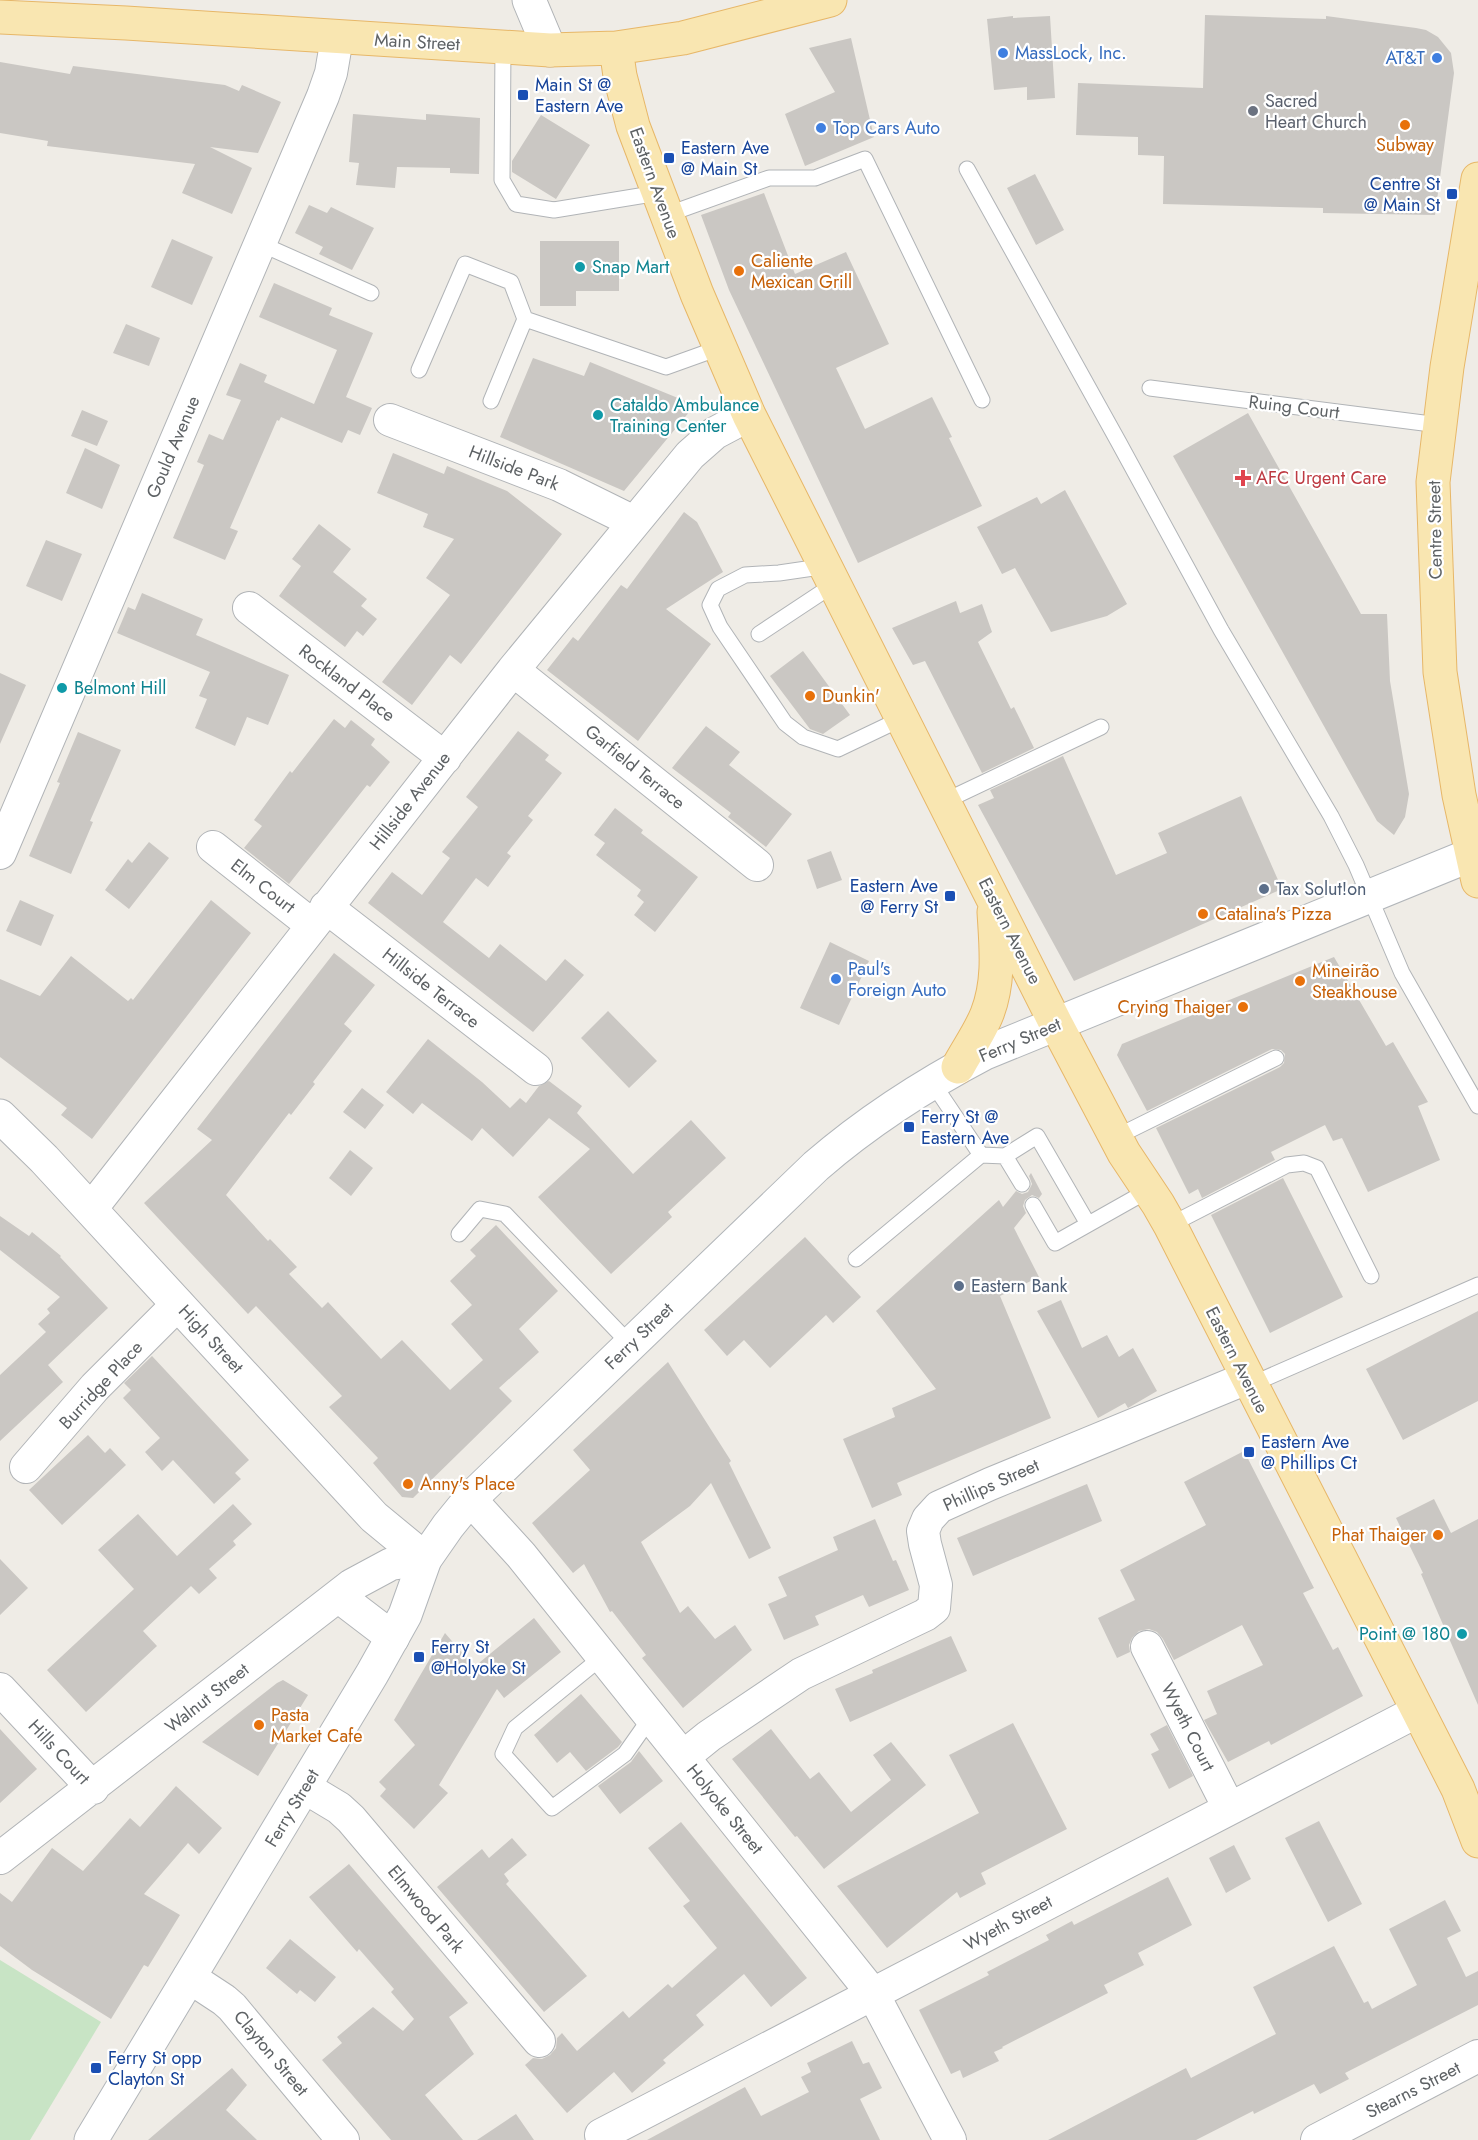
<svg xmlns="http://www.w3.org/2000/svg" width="1478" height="2140" font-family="Jost,sans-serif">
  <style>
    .green { fill: #c8e4c5 }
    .building { fill: #cac7c3 }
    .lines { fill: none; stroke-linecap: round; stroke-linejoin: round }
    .service-casing { stroke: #b1b4b7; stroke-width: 17 }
    .minor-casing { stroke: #b1b4b7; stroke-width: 34 }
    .tertiary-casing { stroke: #b1b4b7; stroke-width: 35 }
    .secondary-casing { stroke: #b2b6ba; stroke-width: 35 }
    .primary-casing { stroke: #e7b768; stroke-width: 35 }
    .service { stroke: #fff; stroke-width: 15 }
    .minor { stroke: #fff; stroke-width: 32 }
    .tertiary { stroke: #fff; stroke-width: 33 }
    .secondary { stroke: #fff; stroke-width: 33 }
    .primary { stroke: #f9e6b1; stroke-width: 33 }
    .shop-dot { fill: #3f7fe0; stroke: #fff; stroke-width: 2 }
    .transit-dot { fill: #1a4fb4; stroke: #fff; stroke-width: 2 }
    .worship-dot { fill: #6b7280; stroke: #fff; stroke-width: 2 }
    .food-dot { fill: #e8710a; stroke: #fff; stroke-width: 2 }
    .culture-dot { fill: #0f9aa8; stroke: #fff; stroke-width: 2 }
    .health-dot { fill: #e0444e; stroke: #fff; stroke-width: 2 }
    .service-dot { fill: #5c6f8a; stroke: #fff; stroke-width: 2 }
    .labels { text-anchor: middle; stroke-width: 4.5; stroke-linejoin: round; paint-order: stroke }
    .street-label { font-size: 18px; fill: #5e6265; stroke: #fff }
    .shop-label { font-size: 18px; fill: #366cbe; stroke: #fff; text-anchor: start }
    .transit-label { font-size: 18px; fill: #164399; stroke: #fff; text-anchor: start }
    .worship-label { font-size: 18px; fill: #5b616d; stroke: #fff; text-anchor: start }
    .food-label { font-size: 18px; fill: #c56008; stroke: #fff; text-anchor: start }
    .culture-label { font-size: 18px; fill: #0d838f; stroke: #fff; text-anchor: start }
    .health-label { font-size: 18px; fill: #be3a42; stroke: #fff; text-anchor: start }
    .service-label { font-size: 18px; fill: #4e5e75; stroke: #fff; text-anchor: start }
  </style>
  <rect width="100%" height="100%" fill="#efece6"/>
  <!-- green -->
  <path class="green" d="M0,1960L101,2022L30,2140H0Z"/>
  <!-- building -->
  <path class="building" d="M1205,15L1326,19V16L1416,28L1426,30L1438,37L1451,53L1454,73L1435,215L1323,213V208L1163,204L1164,156L1138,155V137L1076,135L1078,83L1203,88Z
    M1013,16V18L1050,16L1055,98L1027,100V87L994,90L987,19Z
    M851,38L874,137L805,166L785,114L835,92L809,48Z
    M0,62L70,74L73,66L225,85L239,91L242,85L281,102L258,153L210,147L252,168L232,214L182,193L195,164L47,146L48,141L0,133Z
    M353,114L426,120V114L480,118L479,174L450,173V168L397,167L395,188L356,185L359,163L349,162Z
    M541,115L590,145L556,199L512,172V161Z
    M1035,174L1064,230L1036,245L1007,188Z
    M764,193L795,274L846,252L889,344L836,368L865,429L932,397L952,437L949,438L982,506L858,563L729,290L701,215Z
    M309,205L327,213L331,207L374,228L352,270L319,254L323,247L295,233Z
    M172,239L213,257L192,305L151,287Z
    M540,241H619V291H576V306H540Z
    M274,283L332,308L329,315L373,333L346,397L372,408L360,435L348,430L342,443L281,417L279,421L277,420L230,528L238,531L225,560L173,538L204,465L197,462L209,434L223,440L241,400L226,395L240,363L267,375L264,382L314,404L337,350L259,317Z
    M126,324L160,338L149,366L113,353Z
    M533,358L584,376L590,362L695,405L624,491L500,437Z
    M82,410L108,421L97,446L71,436Z
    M1248,413L1361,614H1387L1390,681L1409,794L1405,817L1394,835L1377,821L1173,456Z
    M85,448L120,465L102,509L66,493Z
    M393,453L444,474L447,466L507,491L562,534L461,664L450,655L412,705L382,682L450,595L426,578L454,539L423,527L428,514L377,493Z
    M1065,490L1127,604L1107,616L1051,632L1015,568L1002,574L977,527L1037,497L1041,504Z
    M684,512L697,522L723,572L666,609L711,644L638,741L547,670L573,637L578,641L621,585L627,589Z
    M319,524L351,549L333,572L367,599L361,606L377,619L363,636L357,631L345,647L279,596L301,566L292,559Z
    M46,540L82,554L62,601L26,586Z
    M142,593L203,619L196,635L289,675L268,725L247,717L235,746L195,728L207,699L199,696L210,672L117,633L128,607L135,610Z
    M956,601L960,613L982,604L992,632L978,642L1011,709L1014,707L1034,748L982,773L925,661L913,665L892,628Z
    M803,651L850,715L823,734L810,729L770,676Z
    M0,673L26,685L0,744Z
    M334,719L345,728L351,720L375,739L371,745L390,762L370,787L367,785L289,884L244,848L262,826L254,820L290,771L292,773Z
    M706,726L740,752L729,765L792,814L766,847L728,817L731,813L672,768Z
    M518,731L549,755L545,760L562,773L528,816L533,820L507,853L511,856L488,887L476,878L443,922L489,958L500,944L546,981L565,959L584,975L533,1032L368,903L392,872L422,895L450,858L442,852L478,807L466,797Z
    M78,732L121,750L90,821L93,822L71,874L29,856L60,783L57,782Z
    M1063,756L1116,875L1167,853L1158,833L1241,796L1282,889L1074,981L978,805L994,798L990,790Z
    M615,808L643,830L641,833L698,877L655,932L634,915L644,902L637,896L641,890L596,855L605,843L594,835Z
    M149,842L169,858L129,909L105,890L128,859L132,863Z
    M831,851L842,880L817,889L807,860Z
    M20,900L54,915L41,946L6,931Z
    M211,900L251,933L92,1139L61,1115L67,1108L0,1057V979L40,996L71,956L128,1001L131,998L133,1000Z
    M830,942L869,961L839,1025L800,1008Z
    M334,953L375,985L344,1024L352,1031L313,1082L315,1084L291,1115L289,1113L226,1195L268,1241L270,1239L297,1267L289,1274L322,1308L328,1302L381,1359L402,1340L450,1390L483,1360L451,1324L472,1305L450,1281L476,1256L470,1250L496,1225L558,1291L519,1329L539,1352L499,1388L512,1401L413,1498L402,1497L373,1463L378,1458L329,1407L342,1396L256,1306L248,1314L144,1203L212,1140L197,1129Z
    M1334,957L1386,1046L1393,1042L1428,1102L1418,1106L1440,1160L1368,1192L1342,1138L1333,1141L1325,1125L1271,1152L1275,1160L1202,1198L1198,1189L1189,1194L1156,1128L1280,1067L1284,1063L1285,1054L1281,1050L1272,1049L1147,1111L1117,1055L1122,1044Z
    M608,1011L657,1061L629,1088L581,1038Z
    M428,1039L482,1082L510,1108L520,1098L526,1103L539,1086L549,1081L582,1106L577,1113L633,1174L691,1120L726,1158L668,1212L672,1217L611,1274L538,1197L590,1149L549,1118L513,1157L482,1128L472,1141L422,1103L413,1114L386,1092Z
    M362,1088L384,1105L365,1129L343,1112Z
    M350,1150L373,1168L351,1196L329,1178Z
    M1031,1173L1042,1194L1039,1198L1032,1195L1025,1200L1023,1206L1026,1213L1014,1228L1039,1277L1000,1296L1051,1418L897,1483L902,1495L872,1508L843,1439L895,1417L892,1408L936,1389L876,1311L999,1200L1003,1207L1016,1191L1022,1194L1028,1192L1032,1184L1029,1176Z
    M1283,1178L1343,1297L1270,1333L1211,1215Z
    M0,1216L29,1236L32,1232L61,1256L60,1257L108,1308L48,1365L63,1382L0,1441V1375L46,1332L38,1324L50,1313L47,1309L60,1297L0,1250Z
    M805,1237L861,1297L833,1323L826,1315L770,1368L744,1340L727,1356L704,1330Z
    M1061,1300L1082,1348L1107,1335L1119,1357L1133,1348L1157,1391L1128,1408L1125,1403L1098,1418L1037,1311Z
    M1478,1311V1401L1403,1440L1366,1369Z
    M152,1356L249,1460L235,1473L241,1479L214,1504L173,1460L162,1471L145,1452L160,1438L123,1398L131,1390L124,1383Z
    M668,1362L731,1461L729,1463L771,1548L749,1559L711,1483L690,1506L641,1542L680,1613L688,1606L715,1639L735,1625L752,1650L683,1708L642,1658L646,1655L612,1611L610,1612L584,1564L573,1573L532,1523L590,1470L573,1450Z
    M88,1435L105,1453L110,1448L126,1465L62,1525L29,1490Z
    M1244,1451L1314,1588L1303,1593L1333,1650L1338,1647L1363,1696L1271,1745L1269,1741L1228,1762L1204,1720L1217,1714L1207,1691L1263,1665L1242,1625L1174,1660L1163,1639L1157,1632L1149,1629L1139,1631L1132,1638L1129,1645L1130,1652L1117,1658L1098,1618L1135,1600L1120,1570L1206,1525L1184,1482Z
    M1087,1484L1102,1521L973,1576L957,1538Z
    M1434,1499L1451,1533L1478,1519V1705L1421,1574L1423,1573L1396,1518Z
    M233,1504L252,1524L233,1541L236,1545L209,1569L217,1578L199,1594L191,1586L143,1631L157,1646L86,1712L47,1670L134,1589L98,1550L138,1514L177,1556Z
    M875,1519L893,1561L896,1560L909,1590L869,1607L863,1595L815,1616L819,1625L784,1640L768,1604L787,1596L778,1577L838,1550L833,1537Z
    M0,1559L28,1588L0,1615Z
    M534,1618L561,1652L504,1698L497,1689L439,1785L448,1793L414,1829L380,1796L386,1789L379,1782L415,1745L394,1720L445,1633L474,1667Z
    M951,1636L967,1671L850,1722L835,1689L873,1673L872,1670Z
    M283,1680L308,1695L258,1776L202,1742L277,1683Z
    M581,1694L622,1742L618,1747L586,1771L570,1752L557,1763L534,1735Z
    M1013,1723L1067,1829L981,1873L986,1884L960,1898L957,1892L887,1948L837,1886L979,1813L949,1755Z
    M1167,1725L1193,1776L1169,1789L1151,1754L1159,1750L1150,1734Z
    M0,1729L37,1769L0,1803Z
    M771,1729L810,1779L819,1772L851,1812L891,1780L873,1755L891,1742L926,1785L824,1869L797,1836L795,1837L732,1759Z
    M639,1751L663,1781L620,1814L598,1786L631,1762Z
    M176,1786L222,1828L199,1854L188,1843L144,1894L180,1915L148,1967L144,1965L111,2019L32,1970L0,1946V1893L12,1902L52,1848L83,1871L130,1818L140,1827Z
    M1319,1821L1362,1904L1328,1922L1285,1838Z
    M681,1822L807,1978L771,2007L744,1974L696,2015L704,2025L663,2060L666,2063L632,2093L614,2072L567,2113L525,2065L533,2058L542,2059L550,2055L556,2048L557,2038L562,2033L577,2051L623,2011L629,2018L668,1984L672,1988L717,1948L683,1906L690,1901L648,1848Z
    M512,1838L527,1855L504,1874L509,1881L506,1884L587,1976L544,2012L437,1887L482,1849L489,1858Z
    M1234,1845L1251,1879L1226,1893L1209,1858Z
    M349,1864L468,2003L449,2017L474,2054L425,2095L463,2140H391L322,2060L342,2043L337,2037L373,2007L403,2031L414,2019L391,1992L394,1989L359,1949L357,1952L309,1897Z
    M1168,1877L1192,1925L1138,1953L1144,1965L1104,1985L1108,1993L1002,2047L1003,2048L994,2052L999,2061L963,2078L960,2070L951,2074L919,2010L989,1975L987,1972L1049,1940L1046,1935L1072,1921L1074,1925Z
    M1445,1900L1461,1931L1447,1938L1466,1977L1478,1971V2005L1345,2073L1349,2079L1320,2094L1314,2084L1254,2114L1253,2111L1196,2140H1048L1186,2068L1191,2078L1276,2034L1253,1987L1334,1946L1364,2003L1368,2001L1372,2009L1417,1985L1389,1929Z
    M290,1939L336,1977L315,2002L300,1990L297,1994L266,1968Z
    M852,2041L863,2064L869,2062L882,2088L860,2099L880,2140H647L745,2087L761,2116L809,2092L801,2077L811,2072L807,2063Z
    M232,2068L247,2085L226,2110L257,2140H148Z
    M516,2114L534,2140H477Z"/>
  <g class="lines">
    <defs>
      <path id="service" d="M503,47L502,180L516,204L554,210L658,193
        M967,169L1118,441L1221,630L1331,816L1356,865L1402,973L1478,1106
        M666,215L769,178H815L865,159L982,400
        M259,243L371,293
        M419,370L465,264L511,282L525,319L666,367L719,348
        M1150,388L1439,425
        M491,401L525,319
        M827,566L779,573L745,575L718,589L710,605L720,627L785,723L803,737L838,749L903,718
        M759,634L836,583
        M945,801L1101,727
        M932,1082L981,1155
        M1116,1137L1276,1058
        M1005,1156L1022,1184
        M1033,1205L1055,1243L1149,1190
        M1170,1225L1287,1165L1304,1163L1317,1168L1371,1276
        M459,1234L480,1209L505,1214L630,1344
        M856,1259L981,1155L1005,1156L1037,1136L1088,1224
        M1250,1385L1478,1285
        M602,1657L515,1728L503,1754L552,1808L625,1754L651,1717"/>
      <path id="minor" d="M390,420L559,485L634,522
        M249,608L445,758
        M513,670L757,865
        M213,847L312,925
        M0,853L323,96L331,73L337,38
        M326,907L536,1069
        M91,1209L513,670L690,455L715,433L749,415
        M26,1467L95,1387L178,1304
        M470,1499L521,1555L873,1994L950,2140
        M338,1596L393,1638
        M1147,1647L1229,1808
        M0,1689L93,1788
        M683,1757L709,1736L801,1674L925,1615L934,1608L936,1585L925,1544L923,1531L928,1519L939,1507L990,1484L1247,1378
        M304,1787L339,1808L351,1819L539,2041
        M0,1858L352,1585L391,1564L425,1559
        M189,1977L224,2000L232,2007L343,2140
        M601,2135L1416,1712
        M1317,2140L1478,2056"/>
      <path id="tertiary" d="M529,0L550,50
        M0,1116L44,1159L374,1517L425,1559"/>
      <path id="secondary" d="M91,2140L372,1674L405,1615L425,1559L448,1526L470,1499L816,1166C868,1121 924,1085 985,1053L1478,852"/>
      <path id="primary" d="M0,17L126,23L550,50L616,48L683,38L830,0
        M616,48L620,76L633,126L697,294L749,415L1056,1024L1124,1153L1158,1204L1170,1225L1458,1789L1478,1841
        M1478,179L1447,367L1433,482L1440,672L1459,795L1478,881
        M958,1067C967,1050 980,1032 987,1014C1000,981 996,946 994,912"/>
    </defs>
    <!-- service casing -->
    <use href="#service" class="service-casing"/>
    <!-- minor casing -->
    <use href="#minor" class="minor-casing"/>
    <!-- tertiary casing -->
    <use href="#tertiary" class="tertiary-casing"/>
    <!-- secondary casing -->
    <use href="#secondary" class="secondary-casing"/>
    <!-- primary casing -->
    <use href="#primary" class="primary-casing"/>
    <!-- service -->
    <use href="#service" class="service"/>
    <!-- minor -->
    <use href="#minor" class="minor"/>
    <!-- tertiary -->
    <use href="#tertiary" class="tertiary"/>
    <!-- secondary -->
    <use href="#secondary" class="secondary"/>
    <!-- primary -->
    <use href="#primary" class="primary"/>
  </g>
  <!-- markers -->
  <g class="shop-dot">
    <circle cx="1003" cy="53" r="6"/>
    <circle cx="1437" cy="58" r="6"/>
    <circle cx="821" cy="128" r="6"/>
    <circle cx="836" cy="979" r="6"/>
  </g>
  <g class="transit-dot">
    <rect x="517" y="89" width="12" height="12" rx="3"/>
    <rect x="663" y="152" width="12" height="12" rx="3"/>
    <rect x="1446" y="188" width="12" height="12" rx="3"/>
    <rect x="944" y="890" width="12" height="12" rx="3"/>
    <rect x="903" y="1121" width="12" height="12" rx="3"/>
    <rect x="1243" y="1446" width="12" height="12" rx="3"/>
    <rect x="413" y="1651" width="12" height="12" rx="3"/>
    <rect x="90" y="2062" width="12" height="12" rx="3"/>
  </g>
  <circle class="worship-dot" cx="1253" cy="111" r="6"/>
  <g class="food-dot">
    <circle cx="1405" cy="125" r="6"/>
    <circle cx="739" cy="271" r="6"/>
    <circle cx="810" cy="696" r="6"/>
    <circle cx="1203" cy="914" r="6"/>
    <circle cx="1300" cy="981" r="6"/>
    <circle cx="1243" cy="1007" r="6"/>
    <circle cx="408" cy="1484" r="6"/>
    <circle cx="1438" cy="1535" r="6"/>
    <circle cx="259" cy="1725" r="6"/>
  </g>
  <g class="culture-dot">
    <circle cx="580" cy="267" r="6"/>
    <circle cx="598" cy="415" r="6"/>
    <circle cx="62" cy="688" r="6"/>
    <circle cx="1462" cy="1634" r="6"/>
  </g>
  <path class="health-dot" d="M1240 469h6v6h6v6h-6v6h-6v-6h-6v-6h6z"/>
  <g class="service-dot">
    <circle cx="1264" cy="889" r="6"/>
    <circle cx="959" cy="1286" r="6"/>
  </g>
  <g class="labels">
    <!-- street labels -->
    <g class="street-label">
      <text transform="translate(417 42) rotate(3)" y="6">Main Street</text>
      <text transform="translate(655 183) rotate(70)" y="6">Eastern Avenue</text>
      <text transform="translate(1294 407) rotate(7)" y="6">Ruing Court</text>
      <text transform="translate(173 447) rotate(-67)" y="6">Gould Avenue</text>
      <text transform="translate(514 468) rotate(21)" y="6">Hillside Park</text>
      <text transform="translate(1435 530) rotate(-91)" y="6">Centre Street</text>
      <text transform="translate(347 683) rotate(37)" y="6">Rockland Place</text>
      <text transform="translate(635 767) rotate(39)" y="6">Garfield Terrace</text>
      <text transform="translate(410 801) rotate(-52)" y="6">Hillside Avenue</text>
      <text transform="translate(263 886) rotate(38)" y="6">Elm Court</text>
      <text transform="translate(1010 931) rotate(63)" y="6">Eastern Avenue</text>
      <text transform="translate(431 988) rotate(38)" y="6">Hillside Terrace</text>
      <text transform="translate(1020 1040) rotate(-23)" y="6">Ferry Street</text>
      <text transform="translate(639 1336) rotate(-44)" y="6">Ferry Street</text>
      <text transform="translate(211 1339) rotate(47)" y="6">High Street</text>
      <text transform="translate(1237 1360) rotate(63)" y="6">Eastern Avenue</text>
      <text transform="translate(101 1385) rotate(-47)" y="6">Burridge Place</text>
      <text transform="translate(991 1485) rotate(-24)" y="6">Phillips Street</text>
      <text transform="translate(207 1698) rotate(-38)" y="6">Walnut Street</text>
      <text transform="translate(1188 1727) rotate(63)" y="6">Wyeth Court</text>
      <text transform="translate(59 1752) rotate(47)" y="6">Hills Court</text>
      <text transform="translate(292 1808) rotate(-59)" y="6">Ferry Street</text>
      <text transform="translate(725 1809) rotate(51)" y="6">Holyoke Street</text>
      <text transform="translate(426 1909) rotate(50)" y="6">Elmwood Park</text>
      <text transform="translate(1008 1923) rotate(-28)" y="6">Wyeth Street</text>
      <text transform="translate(271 2053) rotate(50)" y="6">Clayton Street</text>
      <text transform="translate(1413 2090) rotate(-27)" y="6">Stearns Street</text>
    </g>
    <!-- shop labels -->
    <g class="shop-label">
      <text x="1015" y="59">MassLock, Inc.</text>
      <text x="1425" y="64" text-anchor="end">AT&amp;T</text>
      <text x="833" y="134">Top Cars Auto</text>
      <text x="848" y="975">Paul's<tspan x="848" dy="21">Foreign Auto</tspan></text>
    </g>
    <!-- transit labels -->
    <g class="transit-label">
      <text x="535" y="91">Main St @<tspan x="535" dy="21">Eastern Ave</tspan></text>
      <text x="681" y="154">Eastern Ave<tspan x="681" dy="21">@ Main St</tspan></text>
      <text x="1440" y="190" text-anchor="end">Centre St<tspan x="1440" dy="21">@ Main St</tspan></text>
      <text x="938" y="892" text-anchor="end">Eastern Ave<tspan x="938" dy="21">@ Ferry St</tspan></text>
      <text x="921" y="1123">Ferry St @<tspan x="921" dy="21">Eastern Ave</tspan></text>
      <text x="1261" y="1448">Eastern Ave<tspan x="1261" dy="21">@ Phillips Ct</tspan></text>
      <text x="431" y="1653">Ferry St<tspan x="431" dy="21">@Holyoke St</tspan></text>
      <text x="108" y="2064">Ferry St opp<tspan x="108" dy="21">Clayton St</tspan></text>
    </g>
    <!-- worship labels -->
    <g class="worship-label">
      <text x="1265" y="107">Sacred<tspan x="1265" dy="21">Heart Church</tspan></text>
    </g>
    <!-- food labels -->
    <g class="food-label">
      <text x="1405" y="151" text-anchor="middle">Subway</text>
      <text x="751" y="267">Caliente<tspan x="751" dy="21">Mexican Grill</tspan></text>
      <text x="822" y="702">Dunkin'</text>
      <text x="1215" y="920">Catalina's Pizza</text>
      <text x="1312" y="977">Mineirão<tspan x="1312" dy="21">Steakhouse</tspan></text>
      <text x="1231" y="1013" text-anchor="end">Crying Thaiger</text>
      <text x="420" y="1490">Anny's Place</text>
      <text x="1426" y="1541" text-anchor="end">Phat Thaiger</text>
      <text x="271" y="1721">Pasta<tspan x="271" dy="21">Market Cafe</tspan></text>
    </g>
    <!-- culture labels -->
    <g class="culture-label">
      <text x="592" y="273">Snap Mart</text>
      <text x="610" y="411">Cataldo Ambulance<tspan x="610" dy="21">Training Center</tspan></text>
      <text x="74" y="694">Belmont Hill</text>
      <text x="1450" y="1640" text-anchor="end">Point @ 180</text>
    </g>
    <!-- health labels -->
    <g class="health-label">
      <text x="1256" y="484">AFC Urgent Care</text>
    </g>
    <!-- service labels -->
    <g class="service-label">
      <text x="1276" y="895">Tax Solut!on</text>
      <text x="971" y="1292">Eastern Bank</text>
    </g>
  </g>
</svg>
